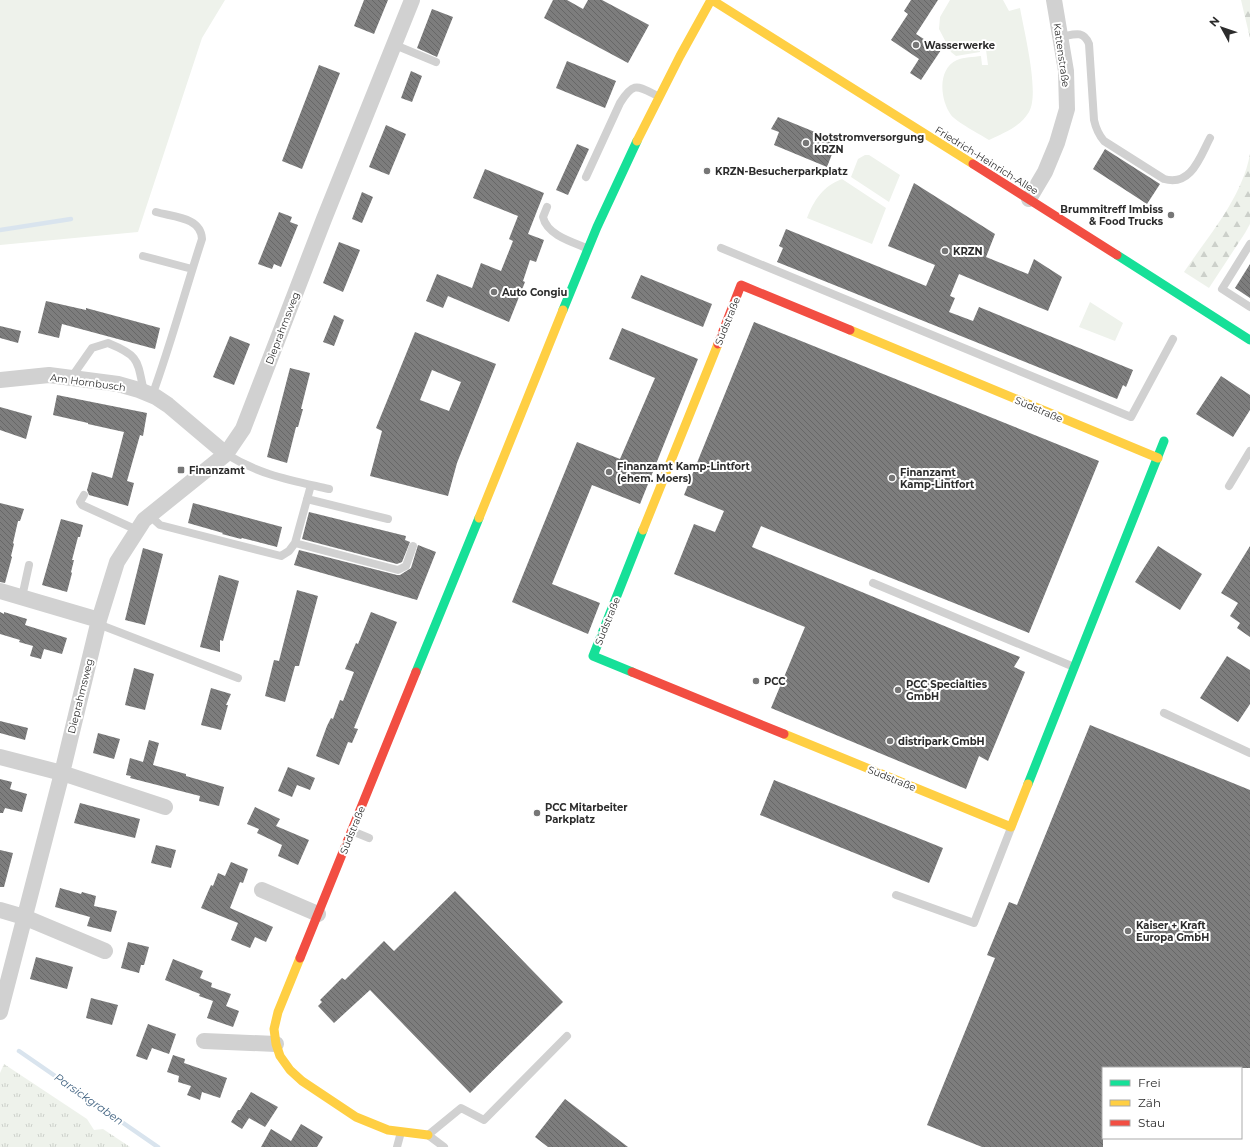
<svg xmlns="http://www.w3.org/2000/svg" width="1250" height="1147" font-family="Montserrat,sans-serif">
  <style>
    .grass { fill: #eef2eb }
    .forest { fill: url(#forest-firs) }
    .park { fill: url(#park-tufts) }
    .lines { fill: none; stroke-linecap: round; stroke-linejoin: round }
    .stream { stroke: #d9e4ee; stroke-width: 4.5 }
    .building { fill: url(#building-back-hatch); fill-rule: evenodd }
    .lane { stroke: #d1d1d1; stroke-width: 8 }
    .street { stroke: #d1d1d1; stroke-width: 16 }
    .fast { stroke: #16e098; stroke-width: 9 }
    .slow { stroke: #ffcf43; stroke-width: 9 }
    .jam { stroke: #f24e42; stroke-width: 9 }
    .poi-dot { fill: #767676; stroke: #fff; stroke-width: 1.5 }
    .labels { text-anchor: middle; stroke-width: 4; stroke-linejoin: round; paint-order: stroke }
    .poi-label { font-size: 10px; font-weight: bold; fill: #2c2c2c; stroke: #fff; text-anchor: start }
    .street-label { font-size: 10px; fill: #2c2c2c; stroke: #fff }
    .water-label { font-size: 11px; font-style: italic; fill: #446583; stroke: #fff }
  </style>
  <defs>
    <pattern id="forest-firs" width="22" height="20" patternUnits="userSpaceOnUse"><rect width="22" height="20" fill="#eef2eb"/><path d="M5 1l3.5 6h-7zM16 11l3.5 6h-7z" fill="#ccd0ca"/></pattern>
    <pattern id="park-tufts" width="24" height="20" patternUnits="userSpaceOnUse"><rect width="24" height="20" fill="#eef2eb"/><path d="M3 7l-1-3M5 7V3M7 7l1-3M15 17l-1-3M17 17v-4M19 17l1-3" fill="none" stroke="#ccd0ca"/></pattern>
    <pattern id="building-back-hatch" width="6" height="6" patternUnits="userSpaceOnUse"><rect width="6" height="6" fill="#7d7d7d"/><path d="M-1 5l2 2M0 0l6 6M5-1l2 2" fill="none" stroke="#676767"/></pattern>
  </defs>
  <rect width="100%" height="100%" fill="#fff"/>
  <!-- grass -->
  <path class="grass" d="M0,0H225L202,38L138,232L0,245Z
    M950,0H1003L1009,11L1020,8C1024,31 1040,94 1029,112C1020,127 1004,133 989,140C981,135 955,121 951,115C940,100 937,69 957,60C964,57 974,57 981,56L982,65H988L985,42L979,43L980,52L956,56L951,52L939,29L940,17Z
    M865,155H869L900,175L889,202L851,177L858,159Z
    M842,179L886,208L872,244L807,218C814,200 823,186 842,179Z
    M1090,302L1123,323L1115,341L1079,327Z"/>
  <!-- forest -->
  <path class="forest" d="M1241,0H1250V38Z
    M1250,154V224L1245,233L1209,288L1184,272C1209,235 1242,198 1250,154Z"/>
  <!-- park -->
  <path class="park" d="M4,1064L87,1119L94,1130L103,1129L130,1147H0V1073Z"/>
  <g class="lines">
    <!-- stream -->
    <path class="stream" d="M0,230L71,219
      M19,1051L158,1147"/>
  </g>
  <!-- building -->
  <path class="building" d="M364,0H388L374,34L354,26Z
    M553,0H567L583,9L588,0H602L649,25L628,63L544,18Z
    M911,0H938L916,34L941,50L921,80L910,73L919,59L891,40L908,14L904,11Z
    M432,9L453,17L437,57L417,48Z
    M567,61L616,81L605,108L556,88Z
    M319,65L340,73L302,169L282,161Z
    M411,71L422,76L412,102L401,98Z
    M778,117L837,141L827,167L774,145L779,132L771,129Z
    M386,125L406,134L389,175L369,167Z
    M577,144L589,149L568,195L556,190Z
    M1105,149L1160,184L1147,204L1093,169Z
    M485,169L544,193L528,234L544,240L536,262L530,260L523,281L525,282L509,322L448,296L443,308L426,301L437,274L472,288L481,263L501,271L513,241L509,239L518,216L473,198Z
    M914,183L995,234L986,257L1028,274L1034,259L1062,277L1048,311L959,274L950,296L955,298L949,312L973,321L979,307L1133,370L1126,387L1123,385L1117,399L777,262L783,248L779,246L786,229L926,286L935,265L888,246Z
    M362,192L373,197L362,223L352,219Z
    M279,212L292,217L290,222L298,225L281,267L274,264L272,269L258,264Z
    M339,242L360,250L343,292L323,283Z
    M1250,264V298L1235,288Z
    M641,275L712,304L703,327L631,298Z
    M46,301L86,310V308L160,328L155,349L62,324L59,338L38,333Z
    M334,315L344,320L334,346L323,342Z
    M754,322L1099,461L1029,633L761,526L752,547L1020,657L1014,667L1025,672L988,761L979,756L966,789L771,708L805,627L674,574L694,524L715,532L724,511L684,495Z
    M0,326L21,331L18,343L0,338Z
    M622,328L698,359L640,504L592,485L552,584L600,603L588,634L512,602L577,442L620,459L655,378L609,359Z
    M415,332L496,364L457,463L448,496L370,476L382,431L376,428ZM432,370L461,382L449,411L420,400Z
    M230,336L250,344L234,385L213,377Z
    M290,368L310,373L301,409H303L298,427H296L287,463L267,457Z
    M1221,376L1250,395V410L1233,437L1196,414Z
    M57,395L147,413L143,436L140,435L127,481L134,483L128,506L89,495L87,490L92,472L112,478L124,432L88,424V423L53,415Z
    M0,407L32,416L26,439L0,430Z
    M0,503L24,509L20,521H18L13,543L14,544L11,556L12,557L5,583L0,582Z
    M193,503L282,527L277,547L242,538L241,539L222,534L223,533L188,523Z
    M309,512L406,536L405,540L410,542L402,562L397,564L302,539Z
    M61,519L83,525L80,537H78L72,560H74L71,572L72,573L67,592L42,585Z
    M418,545L436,552L417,600L294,565L299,550L397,575H400L411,568Z
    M1158,546L1202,574L1180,610L1135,582Z
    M1250,546V637L1237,628L1240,623L1230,616L1238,603L1221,593Z
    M143,548L163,554L145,625L125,620Z
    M219,575L239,581L223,641L220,640V652L200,647Z
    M297,590L318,596L299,666H295L285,702L265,696L274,660L279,661Z
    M0,612L4,614V612L27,619L25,625L67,638L62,654L44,649L41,659L30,656L33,646L19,642L20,640L0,634Z
    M371,612L397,622L354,728L358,729L352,743L348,742L339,765L316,756L327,726L331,718L333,719L340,700L343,701L354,672L345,669L356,643L358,644Z
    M1227,656L1250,670V704L1238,722L1200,698Z
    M134,668L154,674L145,710L125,705Z
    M211,688L231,694L226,705H228L221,730L201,725Z
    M0,721L28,728L25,740L0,733Z
    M1090,725L1250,790V1068H1103V1147H982L927,1125L995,958L987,955L1009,902L1017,905Z
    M98,733L120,739L114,759L93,753Z
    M149,740L159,743L153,765L186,774V776L224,787L219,806L199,801L200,796L130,778L131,776L126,775L130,758L143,762Z
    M288,767L315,778L310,790L297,785L292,797L278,791Z
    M0,779L12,782L10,789L27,794L22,812L5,808L3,813H0Z
    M774,780L943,848L929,883L760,815Z
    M80,803L140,819L135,838L74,823Z
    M255,807L280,819L276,826L309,840L298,865L278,856L282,845L257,833L259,829L247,824Z
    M156,845L176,850L171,868L151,863Z
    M0,850L13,853L4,887H0Z
    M231,862L248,869L243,883L240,882L230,908L273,927L266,942L255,937L250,948L231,940L238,923L201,908L211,885L213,886L218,873L225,876Z
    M60,888L81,894L82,892L96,896L94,906L117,911L111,932L87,926L90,917L55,907Z
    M455,891L563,1002L470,1093L370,990L334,1023L318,1006L322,1002L320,1000L342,978L345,980L384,941L394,951Z
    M128,942L149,947L144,965H141L139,973L121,968Z
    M36,957L73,967L67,989L30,979Z
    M173,959L203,971L200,978L212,983L211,987L231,994L226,1006L239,1011L233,1027L207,1018L213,1001L199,996L200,994L165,980Z
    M91,998L118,1005L112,1025L86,1018Z
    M148,1024L176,1034L169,1054L152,1048L147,1060L136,1056Z
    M173,1055L185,1059L184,1063L227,1078L220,1098L202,1092L200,1100L187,1095L191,1086L178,1082L179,1076L167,1072Z
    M251,1092L278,1107L265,1127L249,1118L242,1129L231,1122L238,1110H240Z
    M565,1099L628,1147H548L535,1137Z
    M301,1124L323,1137L317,1147H261L271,1129L291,1141Z"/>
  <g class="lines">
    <!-- lane -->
    <path class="lane" d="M1060,37C1073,35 1083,29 1089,44L1094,120C1096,129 1098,134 1104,141L1164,179C1191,187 1200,157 1210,138
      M395,45L436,62
      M586,177L620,103C634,81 637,86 658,96
      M547,207L543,217C547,235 572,242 587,248
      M1250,244L1222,289L1250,307
      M721,248L1131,417L1173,339
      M143,256L192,269
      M71,378L92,348L108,343C140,356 137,360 144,392
      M152,396C171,344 185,291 202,239C201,217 173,217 156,212
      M226,454C260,475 290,480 329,489
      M1229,486L1250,451
      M84,495L80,502L82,505L137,530
      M307,499L388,519
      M149,515L160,525L281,556L289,551L295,543L311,485
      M295,543L398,570L406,566L413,546
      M873,583L1074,667
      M22,597L29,565
      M98,624L238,678
      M1164,713L1250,753
      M352,831L369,838
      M896,895L974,923L1011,828
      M397,1147L401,1132
      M444,1147L428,1135L461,1108L484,1120L567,1036"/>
    <!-- street -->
    <path class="street" d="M1029,199L1045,172L1057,143L1067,109L1066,71L1054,0
      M0,380L49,375L118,384L139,390L156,397L168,405L226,454
      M0,591L99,620
      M0,757L62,773L165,807
      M262,890L318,914
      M0,910L24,917L105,951
      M0,1012L62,773L99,620L117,562L144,520L226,454L243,429L324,219L412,0
      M204,1041L276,1044"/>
    <!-- fast -->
    <path class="fast" d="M1117,255L1250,340
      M563,310L597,227L637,141
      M416,672L479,518
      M632,672L593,656L643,530
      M1028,784L1164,441"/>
    <!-- slow -->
    <path class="slow" d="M712,0L973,164
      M637,141L680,56L711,0
      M850,330L1158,458
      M479,518L563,310
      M643,530L718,344
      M784,734L1011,827L1028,784
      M300,958L278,1012L274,1029L276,1044L280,1056L290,1070L302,1081L356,1117L388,1130L428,1135"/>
    <!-- jam -->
    <path class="jam" d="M973,164L1117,255
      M718,344L741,285L850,330
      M632,672L784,734
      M300,958L416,672"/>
  </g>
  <!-- markers -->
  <g class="poi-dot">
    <circle cx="916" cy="45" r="4"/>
    <circle cx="806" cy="143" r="4"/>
    <circle cx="707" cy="171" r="4"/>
    <circle cx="1171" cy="215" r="4"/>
    <circle cx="945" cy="251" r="4"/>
    <circle cx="494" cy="292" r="4"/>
    <rect x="177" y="466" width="8" height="8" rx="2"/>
    <circle cx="609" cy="472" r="4"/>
    <circle cx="892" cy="478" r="4"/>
    <circle cx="756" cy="681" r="4"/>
    <circle cx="898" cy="690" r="4"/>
    <circle cx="890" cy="741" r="4"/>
    <circle cx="537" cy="813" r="4"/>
    <circle cx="1128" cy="931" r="4"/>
  </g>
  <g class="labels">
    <!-- poi labels -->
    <g class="poi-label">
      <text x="924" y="49">Wasserwerke</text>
      <text x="814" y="141">Notstromversorgung<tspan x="814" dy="12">KRZN</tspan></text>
      <text x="715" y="175">KRZN-Besucherparkplatz</text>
      <text x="1163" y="213" text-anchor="end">Brummitreff Imbiss<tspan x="1163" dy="12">&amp; Food Trucks</tspan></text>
      <text x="953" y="255">KRZN</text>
      <text x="502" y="296">Auto Congiu</text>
      <text x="617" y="470">Finanzamt Kamp-Lintfort<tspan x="617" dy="12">(ehem. Moers)</tspan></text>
      <text x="189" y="474">Finanzamt</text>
      <text x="900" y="476">Finanzamt<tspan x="900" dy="12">Kamp-Lintfort</tspan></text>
      <text x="764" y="685">PCC</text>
      <text x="906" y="688">PCC Specialties<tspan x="906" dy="12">GmbH</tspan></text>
      <text x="898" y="745">distripark GmbH</text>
      <text x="545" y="811">PCC Mitarbeiter<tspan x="545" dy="12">Parkplatz</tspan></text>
      <text x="1136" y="929">Kaiser + Kraft<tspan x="1136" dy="12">Europa GmbH</tspan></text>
    </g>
    <!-- street labels -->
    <g class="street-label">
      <text transform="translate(1062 55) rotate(82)" y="4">Kattenstraße</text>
      <text transform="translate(987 160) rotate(32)" y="4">Friedrich-Heinrich-Allee</text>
      <text transform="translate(727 321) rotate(-68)" y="4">Südstraße</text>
      <text transform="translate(282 328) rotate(-69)" y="4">Dieprahmsweg</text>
      <text transform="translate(88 382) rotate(8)" y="4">Am Hornbusch</text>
      <text transform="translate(1039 409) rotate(23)" y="4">Südstraße</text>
      <text transform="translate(607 621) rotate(-68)" y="4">Südstraße</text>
      <text transform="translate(80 696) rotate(-76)" y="4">Dieprahmsweg</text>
      <text transform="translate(892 778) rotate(22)" y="4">Südstraße</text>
      <text transform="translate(352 830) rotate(-68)" y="4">Südstraße</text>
    </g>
    <!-- water labels -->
    <g class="water-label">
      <text transform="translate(89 1099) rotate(35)" y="4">Parsickgraben</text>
    </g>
  </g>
  <!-- legend -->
  <rect x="1102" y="1067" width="140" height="72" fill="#ffffff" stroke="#ababab"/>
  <rect x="1110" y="1080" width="20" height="6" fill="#16e098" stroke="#ababab"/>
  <text x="1138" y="1087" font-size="12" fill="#2c2c2c">Frei</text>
  <rect x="1110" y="1100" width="20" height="6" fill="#ffcf43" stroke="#ababab"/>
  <text x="1138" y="1107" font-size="12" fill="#2c2c2c">Zäh</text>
  <rect x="1110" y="1120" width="20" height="6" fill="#f24e42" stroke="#ababab"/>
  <text x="1138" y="1127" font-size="12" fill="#2c2c2c">Stau</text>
  <!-- north arrow -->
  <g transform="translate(1222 28) rotate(310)" stroke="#ffffff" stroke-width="3" paint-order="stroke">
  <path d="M0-3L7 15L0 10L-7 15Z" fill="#2c2c2c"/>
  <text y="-6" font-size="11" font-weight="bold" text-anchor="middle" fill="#2c2c2c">N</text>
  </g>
</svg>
